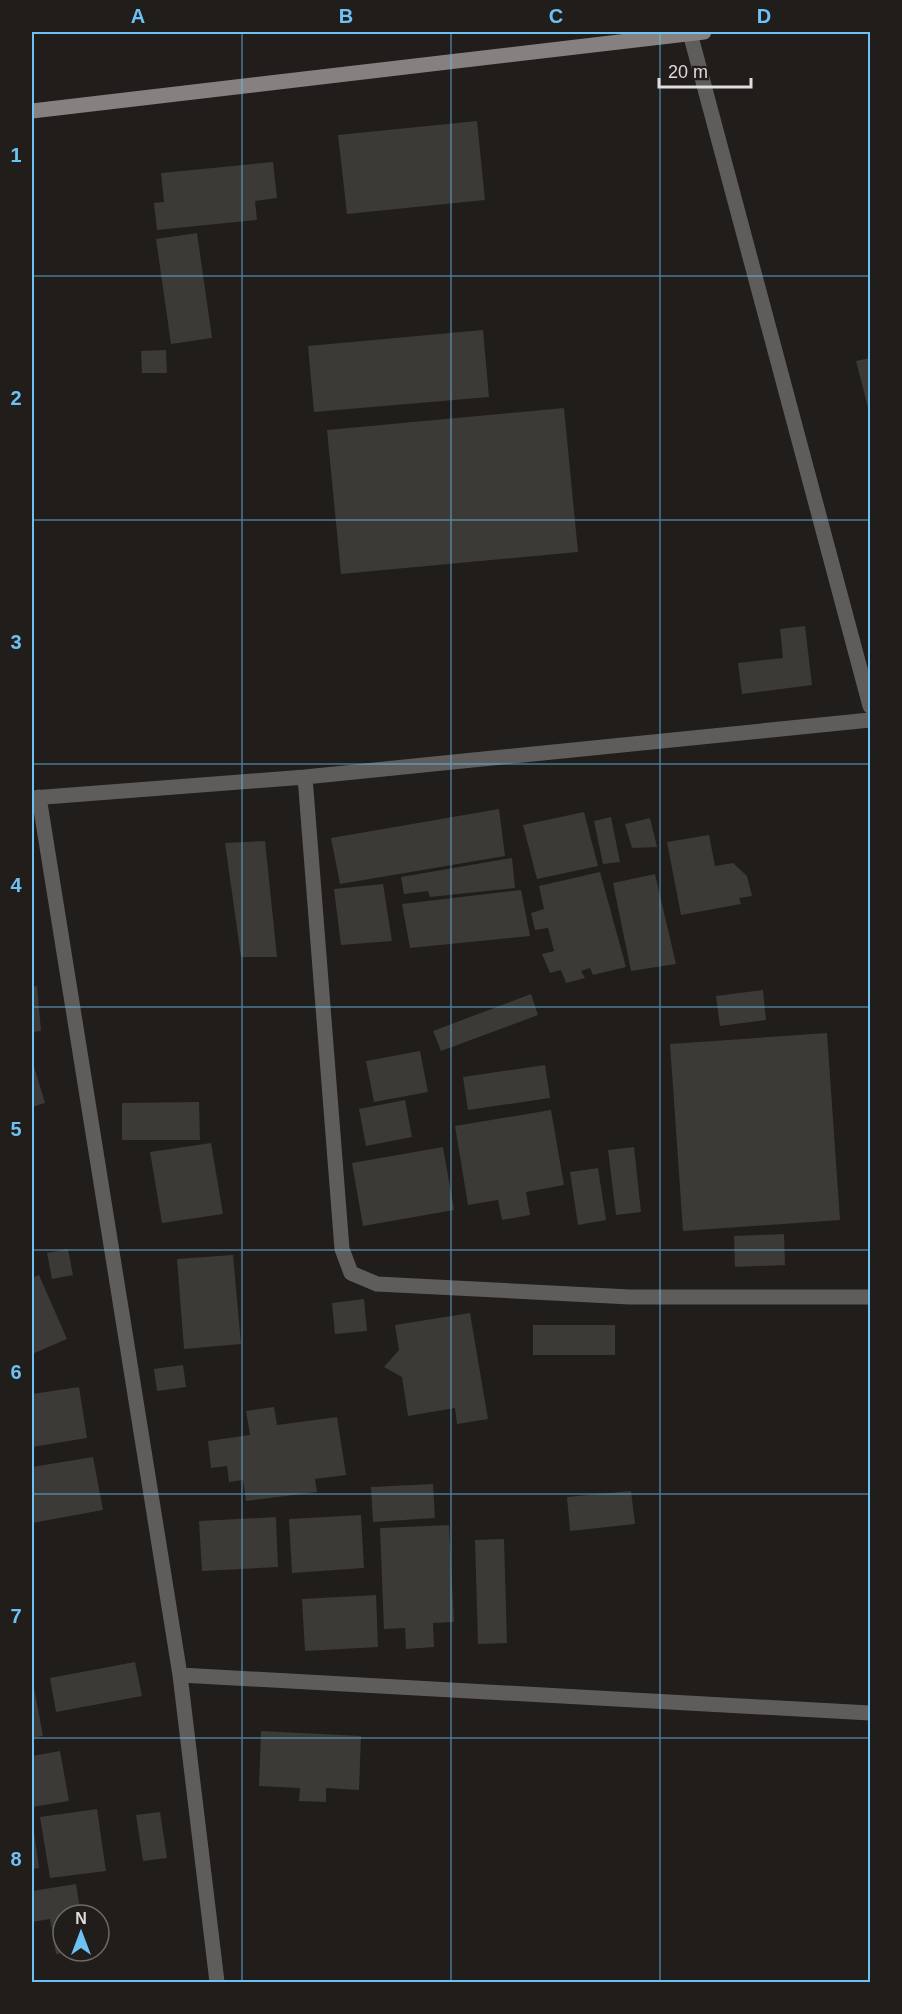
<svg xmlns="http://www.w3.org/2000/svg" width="902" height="2014" font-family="Arial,sans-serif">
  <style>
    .building { fill: #3b3a36 }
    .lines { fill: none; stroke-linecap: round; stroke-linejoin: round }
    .street { stroke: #5f5d5c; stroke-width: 15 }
    .secondary { stroke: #848180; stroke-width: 15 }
    .grid { fill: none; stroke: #6dc2f3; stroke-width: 1.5; stroke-opacity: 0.55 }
    .neatline { fill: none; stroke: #6dc2f3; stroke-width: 2 }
    .grid-label { font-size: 20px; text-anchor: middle; font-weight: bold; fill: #6dc2f3 }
  </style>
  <rect width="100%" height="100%" fill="#201d1a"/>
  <!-- building -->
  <path class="building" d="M477,121L485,200L347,214L338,135Z
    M273,162L277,198L255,201L257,220L157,230L154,203L164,202L161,173Z
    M197,233L212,338L171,344L156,239Z
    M483,330L489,397L314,412L308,346Z
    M166,350L167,373H142L141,351Z
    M870,358V415L856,361Z
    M564,408L578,552L341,574L327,430Z
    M805,626L812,685L742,694L738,663L783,658L780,629Z
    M499,809L505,856L340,884L331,838Z
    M584,812L598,866L537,879L523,825Z
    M611,817L620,862L603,864L594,821Z
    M650,818L657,847L632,848L625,824Z
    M709,835L715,866L733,863L747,876L752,896L739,898L741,904L681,915L667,842Z
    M265,841L277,957H241L225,843Z
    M512,858L515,888L430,897L428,891L404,894L401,877Z
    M600,872L626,967L593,975L590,968L581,971L585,978L566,983L561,970L550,973L542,954L554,951L548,928L535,930L531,913L544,909L539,886Z
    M655,874L676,964L631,971L613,883Z
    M383,884L392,941L341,945L334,889Z
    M521,890L530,936L410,948L402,904Z
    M37,986L41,1031L32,1032V987Z
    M763,990L766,1020L720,1026L716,996Z
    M531,994L538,1015L441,1051L433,1031Z
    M827,1033L840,1220L683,1231L670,1044Z
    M420,1051L428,1092L374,1102L366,1061Z
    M33,1063L45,1103L32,1107V1064Z
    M545,1065L550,1098L468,1110L463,1077Z
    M405,1100L412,1137L366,1146L359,1109Z
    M199,1102L200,1140H122V1103Z
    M551,1110L564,1185L526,1192L530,1215L502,1220L498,1200L468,1205L455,1126Z
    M211,1143L223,1214L162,1223L150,1152Z
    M443,1147L454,1210L363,1226L352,1163Z
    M634,1147L641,1212L616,1215L608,1150Z
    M598,1168L606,1220L578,1225L570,1172Z
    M784,1234L785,1265L735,1267L734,1236Z
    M68,1249L73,1275L52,1279L47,1253Z
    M233,1255L241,1344L184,1349L177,1259Z
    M39,1275L67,1339L32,1354V1278Z
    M364,1299L367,1331L335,1334L332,1303Z
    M470,1313L488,1419L457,1424L455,1408L408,1416L402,1377L384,1367L399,1350L395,1325Z
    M533,1325H615V1355H533Z
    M183,1365L186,1387L157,1391L154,1369Z
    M79,1387L87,1438L32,1447V1394Z
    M274,1407L277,1425L337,1417L346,1475L315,1479L317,1492L246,1501L243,1480L229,1482L227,1466L211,1468L208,1441L250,1435L246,1411Z
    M93,1457L103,1510L32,1523V1467Z
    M433,1484L435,1518L373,1522L371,1487Z
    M631,1491L635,1524L570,1531L567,1497Z
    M361,1515L364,1568L292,1573L289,1519Z
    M276,1517L278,1567L202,1571L199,1521Z
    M449,1525L454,1622L433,1623L434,1647L406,1649L405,1628L384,1629L380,1528Z
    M504,1539L507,1643L478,1644L475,1540Z
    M376,1595L378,1647L305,1651L302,1599Z
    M135,1662L142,1696L56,1712L50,1678Z
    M33,1682L43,1736L32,1738V1683Z
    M261,1731L361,1736L359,1790L326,1788V1802L299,1801L300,1788L259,1786Z
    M60,1751L69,1801L32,1807V1756Z
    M97,1809L106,1871L50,1878L40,1817Z
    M160,1812L167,1858L143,1861L136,1815Z
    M33,1824L39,1868L32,1869V1825Z
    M76,1884L81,1915H63V1951L68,1952L56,1954L50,1919L32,1922V1891Z"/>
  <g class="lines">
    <!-- street -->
    <path class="street" d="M690,33L870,706
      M305,777L342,1249L351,1273L377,1284L630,1297H870
      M39,797L180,1675L217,1982
      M32,798L305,777L870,720
      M180,1675L870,1713"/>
    <!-- secondary -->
    <path class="secondary" d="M32,111L704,32"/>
  </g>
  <!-- grid -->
  <path class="grid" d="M242,32V1982M451,32V1982M660,32V1982M32,276H870M32,520H870M32,764H870M32,1007H870M32,1250H870M32,1494H870M32,1738H870"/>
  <!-- border -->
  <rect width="902" height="2014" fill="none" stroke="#201d1a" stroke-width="66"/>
  <!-- north arrow -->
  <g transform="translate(81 1933)"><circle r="28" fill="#201d1a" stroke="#6c6967" stroke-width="1.5"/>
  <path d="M0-4.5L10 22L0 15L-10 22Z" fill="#6dc2f3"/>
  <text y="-9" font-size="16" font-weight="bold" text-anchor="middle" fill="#dfdcdb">N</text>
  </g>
  <!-- scale -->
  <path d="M659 78v9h92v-9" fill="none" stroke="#dfdcdb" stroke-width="3"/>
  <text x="668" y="78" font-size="18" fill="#dfdcdb" stroke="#201d1a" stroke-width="4.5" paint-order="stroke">20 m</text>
  <rect x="33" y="33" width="836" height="1948" class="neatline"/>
  <g class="grid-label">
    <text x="138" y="23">A</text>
    <text x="346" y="23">B</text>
    <text x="556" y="23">C</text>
    <text x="764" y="23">D</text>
    <text x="16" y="162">1</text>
    <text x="16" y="405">2</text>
    <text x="16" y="649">3</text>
    <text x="16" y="892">4</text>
    <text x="16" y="1136">5</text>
    <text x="16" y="1379">6</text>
    <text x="16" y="1623">7</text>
    <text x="16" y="1866">8</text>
  </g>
</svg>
